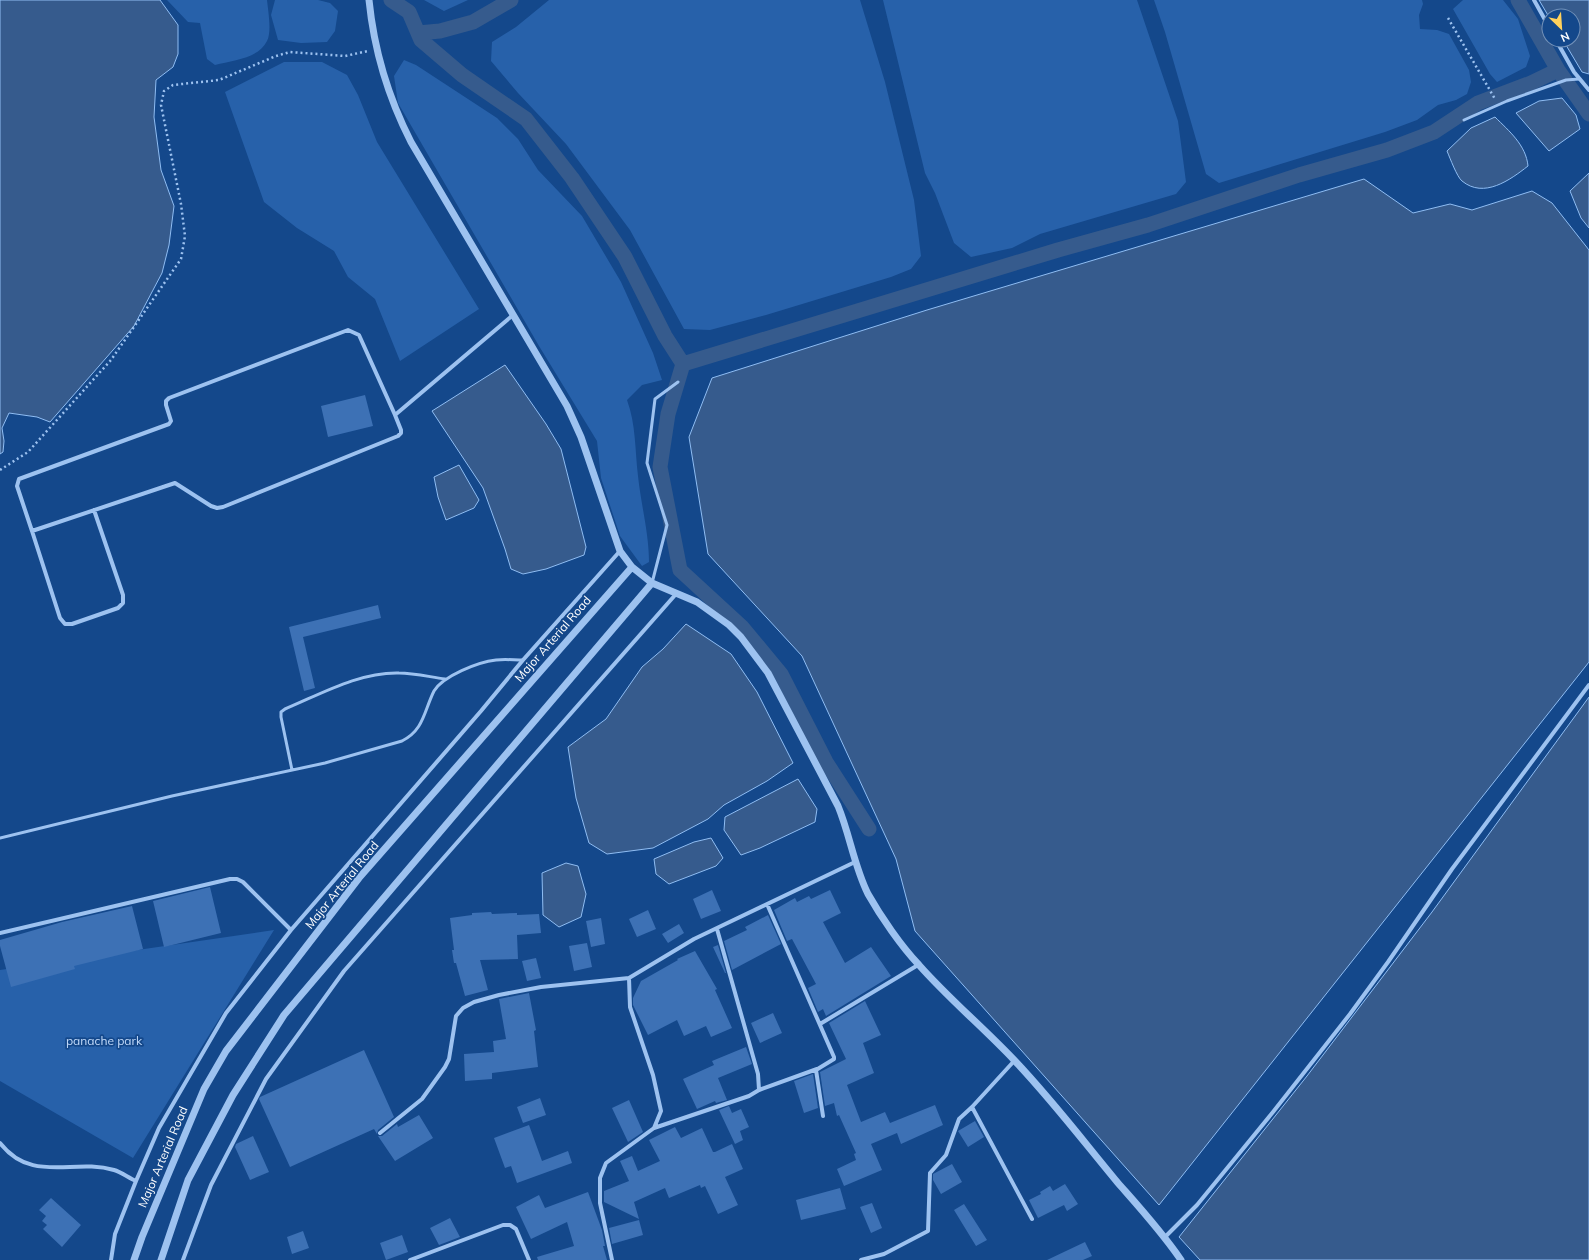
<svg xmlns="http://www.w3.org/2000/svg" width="1589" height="1260" font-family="Mulish,sans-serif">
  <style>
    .green { fill: #2761aa }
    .water { fill: #365b8d; stroke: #8fbdf3 }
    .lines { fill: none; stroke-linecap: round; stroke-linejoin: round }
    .canal { stroke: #365b8d; stroke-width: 15 }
    .building { fill: #3d71b5 }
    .path { stroke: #9dc2f0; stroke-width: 2.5; stroke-dasharray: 2 3; stroke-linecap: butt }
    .service { stroke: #9dc2f0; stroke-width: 3 }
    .minor { stroke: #9dc2f0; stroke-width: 4 }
    .tertiary { stroke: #9dc2f0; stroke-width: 7 }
    .labels { text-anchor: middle; stroke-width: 3.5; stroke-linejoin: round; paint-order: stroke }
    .street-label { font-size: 12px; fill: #fff; stroke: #14488b }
    .park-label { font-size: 12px; fill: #c4dcfb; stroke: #14488b }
  </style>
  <rect width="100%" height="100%" fill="#14488b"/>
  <!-- green -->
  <path class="green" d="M167,0H267C268,10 272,32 267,41C258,59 233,60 215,65L207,59L200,23L188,22Z
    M275,0H318L330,3L338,11L335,31L327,42L301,43L278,40L271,15Z
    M424,0H468L444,11Z
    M549,0H860L885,82L914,200L921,256L911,269L891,277L766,315L710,330L684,329L630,230L566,144L518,93L491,61L492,42L516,27Z
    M883,0H1137L1178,121L1186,182L1176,194L1040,234L1012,248L971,257L954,243L935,193L925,173Z
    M1154,0H1422L1423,4L1419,15L1420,29L1437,30L1449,34L1469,70L1471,82L1467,94L1456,100L1438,105L1417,120L1385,132L1219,183L1206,174L1165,32Z
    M1463,0H1503L1518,19L1530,56L1526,67L1497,82L1490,74L1453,9Z
    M404,60L416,65L497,118L518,139L538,170L582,216L621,282L653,353L662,380L642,385L627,400C636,424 635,451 638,476C641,505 649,533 649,562L642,566L620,536L601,478L597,441L539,346L398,103L394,76Z
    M284,62H322L347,75L358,95L377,142L479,309L400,361L375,299L348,277L334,251L297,228L264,202L225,92Z
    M274,930L133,1158L0,1081V970Z"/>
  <!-- water -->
  <path class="water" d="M0,0H160L178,25V54L173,67L156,80L154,117L161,170L174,206L169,245L162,273L134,326L50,422L37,417L9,413L2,428L4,441L3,452L0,454Z
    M1539,0H1589V74L1582,72L1563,40H1573V16H1549V17Z
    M1562,98L1576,115L1580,129L1549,151L1516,113L1539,101Z
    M1495,117C1509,131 1526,145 1528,166C1510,180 1484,199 1462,181C1457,177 1450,158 1447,151L1471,128Z
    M1589,173V228L1581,218L1570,191Z
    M1364,179L1413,213L1450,204L1472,210L1532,191L1552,203L1589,250V662L1159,1205L915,931L896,859L802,656L708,554L689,437L712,378L927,310Z
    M505,365L546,424L561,449L586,547L584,555L546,569L523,574L511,569L505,549L483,488L432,411Z
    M459,465L479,500L474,508L446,520L438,497L434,477Z
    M686,624L731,654L757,692L793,763L767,781L724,805L708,819L653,848L607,854L589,843L576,798L568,747L606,719L642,667L663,649Z
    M1589,697V1260H1200L1179,1237L1307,1076L1432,912Z
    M798,779L817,809L815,822L760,848L741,855L724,830L725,817Z
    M711,838L723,858L716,866L669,884L656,874L654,859L694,842Z
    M566,863L578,866L586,894L581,917L559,927L543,915L542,873Z"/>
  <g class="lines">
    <!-- canal -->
    <path class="canal" d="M391,0L409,12L421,40L462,75L526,119L572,178L625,257L665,336L683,364L1058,250L1148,225L1299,175L1387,150L1434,132L1478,103L1531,83L1558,70
      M1518,0L1558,70L1589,114
      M418,33L440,31L473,22L511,0
      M683,364L668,414L660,467L680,570L742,627L781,674L826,762L869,829"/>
  </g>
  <!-- building -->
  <path class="building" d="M365,395L373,426L328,437L321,406Z
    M378,605L381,618L303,637L315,688L304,691L289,627Z
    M210,887L221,933L164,947L153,901Z
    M712,890L721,911L701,919L693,899Z
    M830,890L841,913L823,922L845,963L871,947L891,976L826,1016L823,1009L818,1012L808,988L816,984L792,939L787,941L774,910L795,898L797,902L809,896L811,899Z
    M132,906L143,949L74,966L75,969L11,987L0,946V940L62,922Z
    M648,910L656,929L637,937L629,919Z
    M491,912L492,914L517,913V915L539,914L541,933L517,935L518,959L480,960L488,990L465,996L456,963H454L452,950H454L450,918L472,915V913Z
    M768,915L781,944L732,970L724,941L747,930L745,927Z
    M601,918L605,944L591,947L586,921Z
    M679,924L684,933L668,943L662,934Z
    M587,943L592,967L574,971L569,946Z
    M718,945L726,973H725L713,947Z
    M695,951L717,989L715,990L732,1028L711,1037L706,1026L684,1036L677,1020L648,1035L633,1005V998L641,981L678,960L677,959Z
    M536,958L541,978L527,981L522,961Z
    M529,993L536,1030L534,1031L538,1067L492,1073V1079L465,1081L464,1054L494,1052L493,1041L506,1039L499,999Z
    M865,1001L881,1035L863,1043L874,1073L847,1085L861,1122L885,1112L890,1123L935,1105L943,1125L901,1144L897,1133L871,1144L882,1170L844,1186L837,1169L856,1160L854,1154L856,1153L839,1115L837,1116L834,1103L825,1106L820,1072L846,1059L829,1023Z
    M773,1013L782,1033L760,1043L751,1023Z
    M746,1047L752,1064L718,1078L727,1100L716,1103L715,1101L697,1109L683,1079L714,1065L712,1061Z
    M364,1050L394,1117L378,1130L377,1134L374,1129L290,1167L259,1099L260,1097Z
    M813,1074L818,1108L804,1113L794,1081Z
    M540,1098L546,1115L523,1123L517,1107Z
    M629,1100L643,1132L628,1142L612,1108Z
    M729,1106L732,1113L741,1109L749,1127L740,1131L743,1140L735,1144L719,1110Z
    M419,1115L433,1138L395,1161L378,1136H382L397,1124L398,1127Z
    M975,1121L984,1137L968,1147L958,1131Z
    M529,1125L542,1161L568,1151L572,1163L517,1183L511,1166L505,1168L494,1138Z
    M675,1127L681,1138L702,1128L713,1152H715L732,1144L743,1169L725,1177L738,1205L718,1214L705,1186L701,1188L700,1185L669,1198L665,1188L634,1202L639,1219L604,1202V1191L629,1181L620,1161L632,1156L638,1171L660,1161L649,1140Z
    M253,1136L269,1172L250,1180L235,1147L236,1144Z
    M952,1164L962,1182L941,1194L933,1180V1174Z
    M1065,1184L1078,1204L1067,1211L1064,1205L1038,1218L1029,1200L1041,1194L1040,1192L1050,1186L1053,1191Z
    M840,1188L846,1209L801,1220L796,1200Z
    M588,1192L602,1230L605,1246H603L607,1260H538L537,1257L574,1246L567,1222L531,1239L516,1207L539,1195L545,1208Z
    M51,1198L81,1225L62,1247L43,1229L47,1225L42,1221L46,1216L39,1210Z
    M872,1203L882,1228L871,1233L860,1207Z
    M964,1204L987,1240L976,1246L954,1210Z
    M450,1218L460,1237L439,1245L430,1228Z
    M639,1220L643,1235L612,1244L609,1228Z
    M303,1231L309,1248L292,1254L287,1237Z
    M402,1235L408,1252L386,1260L380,1243Z
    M1085,1242L1092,1256L1083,1260H1047Z"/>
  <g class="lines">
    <!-- path -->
    <path class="path" d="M1448,18L1495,99
      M0,470L28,452L111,360L181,259L185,236L181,204L161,105L164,91L173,85L219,80L276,56L290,52L345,56L368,51"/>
    <!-- service -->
    <path class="service" d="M1464,120L1507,101L1566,80L1579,79
      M652,583L667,525L647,463L655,399L678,382
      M292,770L281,717V712L285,709C321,694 359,672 399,673C414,673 430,677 445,679
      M0,838L172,796L325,763L402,741C424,730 424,711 434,691C443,676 478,662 496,660C505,659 514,660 523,660"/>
    <!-- minor -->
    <path class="minor" d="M1534,0L1549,27
      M1556,40L1574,72L1589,90
      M395,415L401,430V433L398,436L223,507L217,508L211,506L175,483L32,531L17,486L19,479L169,424L171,421L166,405V401L169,398L348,330L359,335L395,415L513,315
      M32,531L60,618L65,624H72L118,608L123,603V595L94,510
      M767,904L834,1057V1059L816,1070L823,1116
      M0,933L230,879H237L243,882L291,930
      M820,1024L918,965
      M759,1090L817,1069
      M972,1107L1032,1219
      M654,1128L749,1096L759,1090L758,1074L717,929
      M380,1133L422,1099L445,1067L449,1059L456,1016L463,1008L474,1002L499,995L541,987L629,978
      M0,1143C32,1184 73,1158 114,1170C121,1172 129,1178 136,1181
      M1165,1237L1197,1205L1273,1112L1350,1014L1388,962L1452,869L1589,685
      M111,1260L115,1234L136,1181L159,1128L226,1013L291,930L481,711L523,660L620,551
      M183,1260L211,1185L266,1079L344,971L676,594
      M410,1260L503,1225H510L516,1229L529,1260
      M612,1260L600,1203V1178L606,1163L654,1128L661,1111L653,1075L630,1007L629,978L694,939L855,862
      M861,1260L884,1254L928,1231L930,1173L946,1155L959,1119L972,1107L1015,1060"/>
    <!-- tertiary -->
    <path class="tertiary" d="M369,0C374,50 388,97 411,142L567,406L581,437L620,551L632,567L652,583L697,602L729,625L741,637L768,673L838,806C850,835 854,866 868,894C881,917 901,946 919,965C949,999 984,1028 1015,1061C1052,1100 1084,1142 1118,1183C1140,1208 1162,1232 1181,1260
      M134,1260L142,1237L204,1089L226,1051L359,878L632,567
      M161,1260L188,1180L233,1095L284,1015L652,583"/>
  </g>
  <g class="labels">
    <!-- street labels -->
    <g class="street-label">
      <text transform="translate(553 639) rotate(-49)" y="4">Major Arterial Road</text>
      <text transform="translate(342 885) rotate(-51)" y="4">Major Arterial Road</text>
      <text transform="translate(163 1157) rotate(-67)" y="4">Major Arterial Road</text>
    </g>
    <!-- park labels -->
    <g class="park-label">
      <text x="104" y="1045">panache park</text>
    </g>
  </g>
  <!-- north arrow -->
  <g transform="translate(1561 28) rotate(155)"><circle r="19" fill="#14488b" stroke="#7291b9"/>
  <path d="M0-3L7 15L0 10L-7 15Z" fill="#ffd15c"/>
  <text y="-6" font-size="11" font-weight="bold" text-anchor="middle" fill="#ffffff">N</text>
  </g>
</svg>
